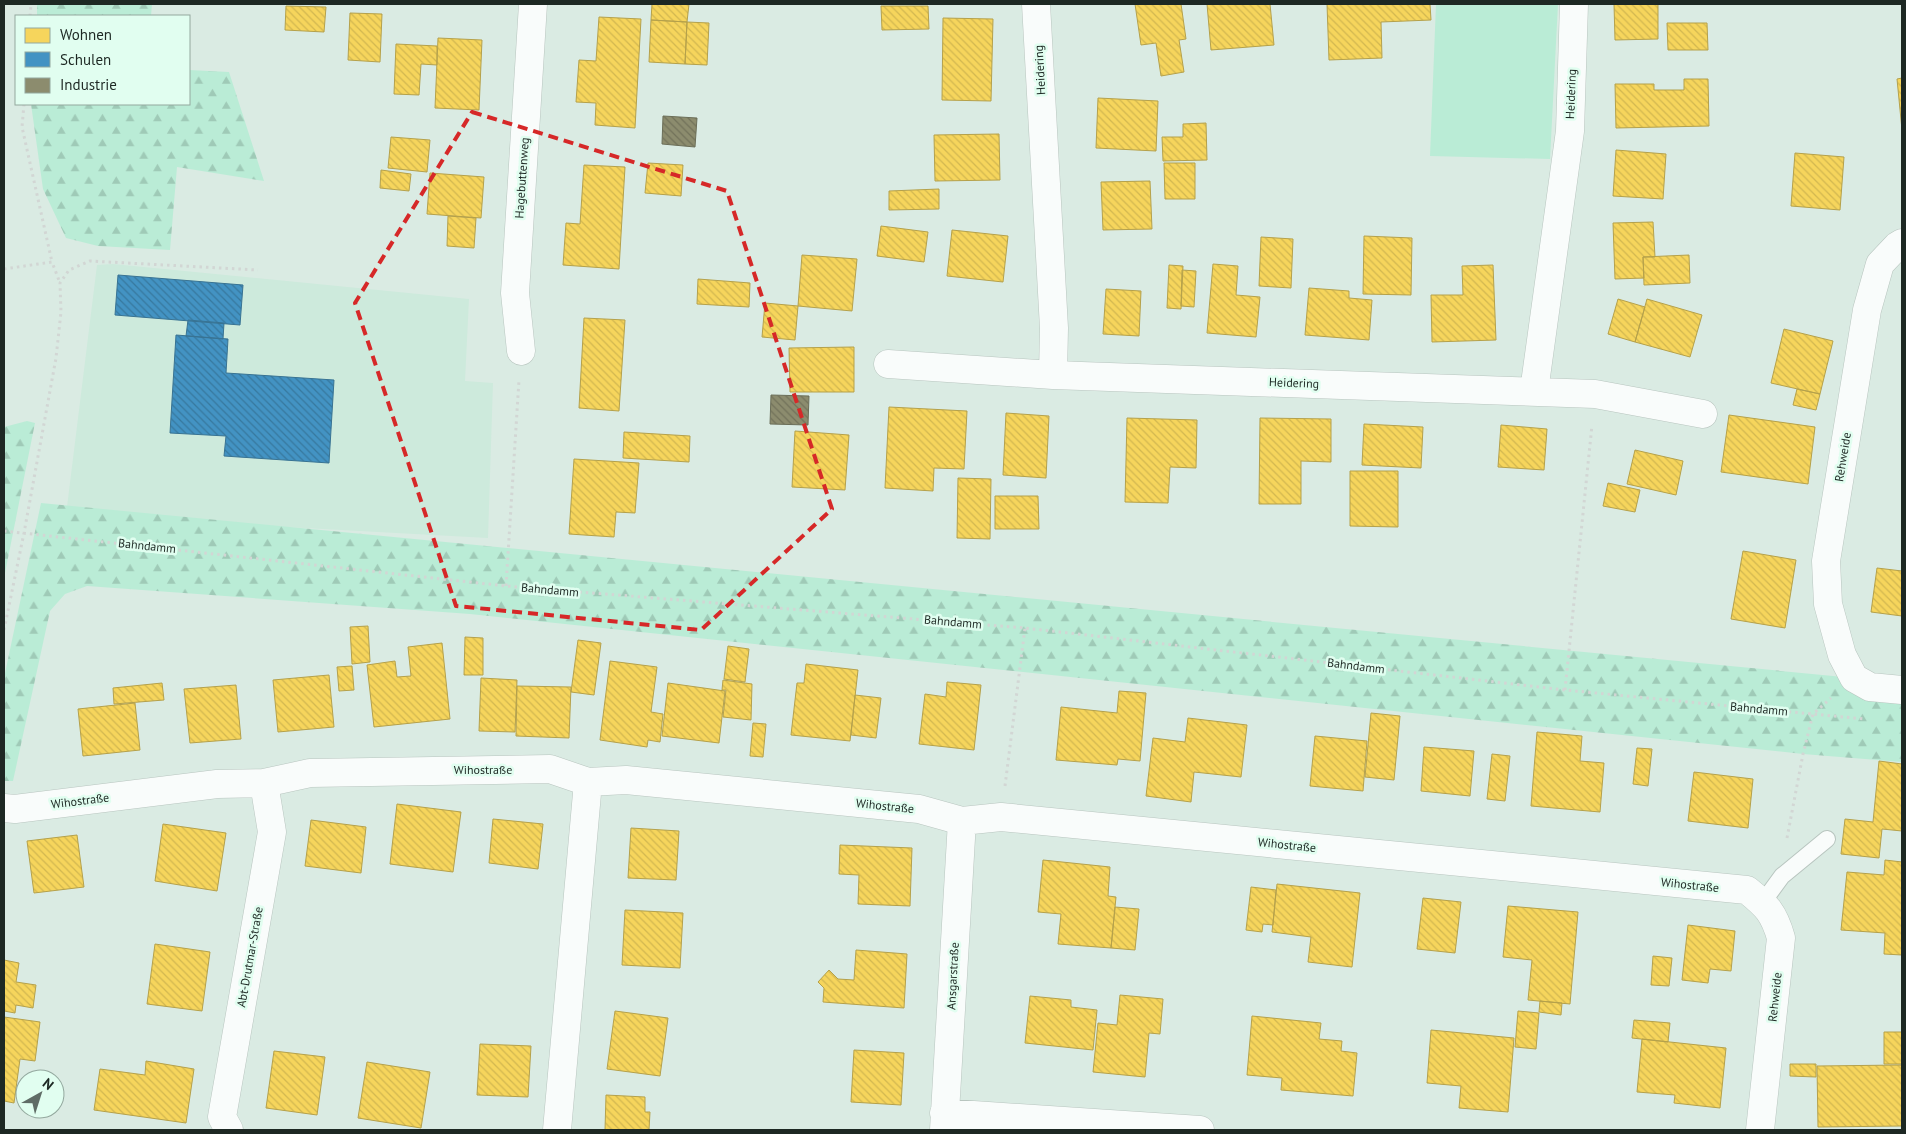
<svg xmlns="http://www.w3.org/2000/svg" width="1906" height="1134" font-family="'PT Sans',sans-serif">
  <style>
    .built { fill: #cdeadc }
    .green { fill: #baecd6 }
    .forest { fill: url(#forest-firs) }
    .homes { fill: url(#homes-back-hatch); stroke: #b5a14b }
    .schools { fill: url(#schools-back-hatch); stroke: #387393 }
    .industry { fill: url(#industry-back-hatch); stroke: #6b6e58 }
    .lines { fill: none; stroke-linecap: round; stroke-linejoin: round }
    .service-casing { stroke: #b8c5bf; stroke-width: 18 }
    .minor-casing { stroke: #b8c5bf; stroke-width: 29 }
    .path { stroke: #d2d6d4; stroke-width: 3; stroke-dasharray: 2.5 4; stroke-linecap: butt }
    .service { stroke: #f9fcfb; stroke-width: 16 }
    .minor { stroke: #f9fcfb; stroke-width: 28 }
    .marked { fill: none; stroke: #d62828; stroke-width: 4; stroke-dasharray: 10 6; stroke-linejoin: round }
    .labels { text-anchor: middle; stroke-width: 5; stroke-linejoin: round; paint-order: stroke }
    .street-label { font-size: 12px; fill: #1d2823; stroke: #e1fef0 }
  </style>
  <defs>
    <pattern id="forest-firs" width="22" height="20" patternUnits="userSpaceOnUse" patternTransform="scale(1.25)"><rect width="22" height="20" fill="#baecd6"/><path d="M5 1l3.5 6h-7zM16 11l3.5 6h-7z" fill="#9fcab7"/></pattern>
    <pattern id="homes-back-hatch" width="6" height="6" patternUnits="userSpaceOnUse" patternTransform="scale(1.25)"><rect width="6" height="6" fill="#f6d55c"/><path d="M-1 5l2 2M0 0l6 6M5-1l2 2" fill="none" stroke="#d2b750"/></pattern>
    <pattern id="schools-back-hatch" width="6" height="6" patternUnits="userSpaceOnUse" patternTransform="scale(1.25)"><rect width="6" height="6" fill="#4393c3"/><path d="M-1 5l2 2M0 0l6 6M5-1l2 2" fill="none" stroke="#37789e"/></pattern>
    <pattern id="industry-back-hatch" width="6" height="6" patternUnits="userSpaceOnUse" patternTransform="scale(1.25)"><rect width="6" height="6" fill="#8c8c6e"/><path d="M-1 5l2 2M0 0l6 6M5-1l2 2" fill="none" stroke="#72725a"/></pattern>
  </defs>
  <rect width="100%" height="100%" fill="#daebe3"/>
  <!-- built -->
  <path class="built" d="M113,264L469,299L465,381L493,383L488,538L66,515L97,265Z"/>
  <!-- green -->
  <path class="green" d="M1436,4H1558L1550,159L1430,156Z"/>
  <!-- forest -->
  <path class="forest" d="M37,4H152L151,16H37Z
    M189,70L229,72L264,181L177,167L170,250L98,246L66,238L43,189L31,104H189Z
    M27,421L35,423L4,578V427Z
    M41,503L1854,678L1902,690V762L1803,754L470,614L87,586L65,594L50,611L13,781H4V678Z"/>
  <!-- homes -->
  <path class="homes" d="M652,4H689L687,22L651,20Z
    M1135,4H1181L1186,39L1179,40L1184,72L1161,76L1156,43L1141,45Z
    M1207,4H1270L1274,45L1211,50Z
    M1327,4H1430L1431,20L1381,22L1382,58L1329,60Z
    M1614,4H1658V39L1615,40Z
    M286,6L326,7L324,32L285,30Z
    M881,6H928L929,29L882,30Z
    M350,13L382,14L380,62L348,60Z
    M599,17L641,19L635,128L595,125L596,103L576,102L579,60L596,61Z
    M943,18L993,19L991,101L942,100Z
    M651,20L687,22L685,64L649,62Z
    M687,22L709,23L707,65L685,64Z
    M1667,23H1707L1708,50H1668Z
    M438,38L482,40L479,110L435,108Z
    M396,44L437,46V65L421,64L419,95L394,94Z
    M1902,78V130L1897,79Z
    M1684,79H1708L1709,126L1616,128L1615,84H1654V90H1684Z
    M1098,98L1158,101L1156,151L1096,148Z
    M1206,123L1207,160L1163,161L1162,137H1183V124Z
    M999,134L1000,180L935,181L934,135Z
    M391,137L430,140L427,172L388,168Z
    M1616,150L1666,154L1663,199L1613,196Z
    M1795,153L1844,157L1840,210L1791,206Z
    M648,163L683,165L681,196L645,193Z
    M1164,163H1195V199H1165Z
    M584,165L625,167L619,269L563,265L566,223L580,224Z
    M381,170L411,174L409,191L380,188Z
    M430,173L484,177L481,218L427,214Z
    M1150,181L1152,229L1103,230L1101,182Z
    M939,189V209L889,210V191Z
    M448,216L476,218L474,248L447,246Z
    M1653,222L1655,257H1643L1644,278L1615,279L1613,223Z
    M881,226L928,232L924,262L877,256Z
    M952,230L1008,236L1003,282L947,276Z
    M1364,236L1412,238L1411,295L1363,294Z
    M1261,237L1293,239L1291,288L1259,286Z
    M802,255L857,259L852,311L798,306Z
    M1689,255L1690,283L1644,285L1643,257Z
    M1213,264L1238,266L1236,295L1260,297L1256,337L1207,333Z
    M1169,265L1183,266L1181,309L1167,308Z
    M1493,265L1496,340L1432,342L1431,295H1463L1462,266Z
    M1182,270L1196,271L1194,307L1181,306Z
    M698,279L750,283L749,307L697,304Z
    M1309,288L1349,291V298L1372,300L1369,340L1305,335Z
    M1106,289L1141,291L1139,336L1103,334Z
    M1618,299L1645,307L1635,342L1608,334Z
    M1647,299L1702,315L1690,357L1635,342Z
    M765,303L798,306L795,340L762,337Z
    M584,318L625,320L619,411L579,408Z
    M1784,329L1833,341L1820,394L1771,383Z
    M854,347V392H790L789,348Z
    M1797,389L1820,394L1816,410L1793,405Z
    M889,407L967,411L964,469L934,468L933,491L885,488Z
    M1006,413L1049,416L1046,478L1003,475Z
    M1729,415L1815,427L1808,484L1721,472Z
    M1127,418L1197,420L1196,468L1170,467L1168,503L1125,502Z
    M1260,418L1331,419V462L1301,461V504H1259Z
    M1364,424L1423,427L1421,468L1362,465Z
    M1501,425L1547,429L1544,470L1498,467Z
    M795,431L849,435L845,490L792,487Z
    M624,432L690,436L689,462L623,458Z
    M1635,450L1683,461L1676,495L1627,484Z
    M574,459L639,463L635,513L616,512L614,537L569,534Z
    M1350,471H1398V527L1350,526Z
    M958,478L991,479L990,539L957,538Z
    M1608,483L1640,490L1635,512L1603,506Z
    M995,496H1038L1039,529H995Z
    M1743,551L1796,560L1785,628L1731,619Z
    M1877,568L1902,571V616L1871,612Z
    M368,626L370,662L352,664L350,627Z
    M465,637L483,638V675H464Z
    M578,640L601,643L594,695L571,692Z
    M442,643L450,719L374,727L367,665L395,661L397,677L411,676L408,647Z
    M728,646L749,649L745,682L724,679Z
    M610,661L657,667L651,712L663,714L660,742L648,740L647,747L600,740Z
    M806,664L858,670L850,741L791,735L797,683H804Z
    M352,666L354,690L339,691L337,667Z
    M329,675L334,727L278,732L273,680Z
    M481,678L517,680L515,732L479,731Z
    M723,680L752,684L751,720L723,717L726,690H722Z
    M947,682L981,685L974,750L919,744L925,694L946,697Z
    M162,683L164,700L114,704L113,688Z
    M668,683L725,691L719,743L662,736Z
    M236,685L241,739L190,743L184,689Z
    M517,686L571,687L569,738L516,736Z
    M1119,691L1146,693L1140,761L1118,759L1117,765L1056,760L1061,707L1117,713Z
    M855,695L881,698L876,738L851,735Z
    M135,703L140,750L83,756L78,709Z
    M1371,713L1400,716L1394,780L1365,777Z
    M1188,718L1247,725L1241,777L1194,772L1191,802L1146,796L1153,738L1185,742Z
    M753,723L766,724L763,757L750,756Z
    M1537,732L1582,736L1580,761L1604,763L1600,812L1531,806Z
    M1315,736L1367,741L1363,791L1310,786Z
    M1424,747L1474,751L1470,796L1421,791Z
    M1637,748L1652,749L1648,786L1633,784Z
    M1492,754L1510,756L1505,801L1487,799Z
    M1879,761L1902,764V831L1882,829L1879,858L1841,854L1845,819L1873,822Z
    M1694,772L1753,779L1748,828L1688,821Z
    M397,804L461,812L453,872L390,864Z
    M493,819L543,824L538,869L489,863Z
    M311,820L366,827L361,873L305,866Z
    M163,824L226,833L217,891L155,881Z
    M631,828L679,831L676,880L628,878Z
    M77,835L84,887L34,893L27,841Z
    M840,845L912,848L910,906L858,904L859,875L839,874Z
    M1043,860L1110,867L1108,896L1116,897L1111,948L1058,944L1061,914L1038,912Z
    M1885,860L1902,862V955L1884,954L1885,933L1841,930L1847,872L1884,875Z
    M1277,884L1360,893L1352,967L1308,962L1311,937L1272,932Z
    M1251,887L1276,890L1273,925L1263,924L1262,932L1246,930Z
    M1423,898L1461,902L1455,953L1417,949Z
    M1508,906L1578,912L1570,1004L1528,1000L1532,960L1503,957Z
    M1115,907L1139,909L1135,950L1111,948Z
    M625,910L683,913L680,968L622,965Z
    M1688,925L1735,931L1731,971L1710,969L1708,983L1682,980Z
    M155,944L210,952L202,1011L147,1004Z
    M856,950L907,954L904,1008L823,1002L824,988L818,982L829,970L838,979L854,980Z
    M1653,956L1672,958L1669,986L1651,985Z
    M4,960L19,963L16,982L36,985L33,1008L16,1005L15,1013L4,1011Z
    M1120,995L1163,999L1160,1034L1149,1033L1145,1077L1093,1072L1098,1023L1117,1025Z
    M1030,996L1071,1000V1007L1097,1010L1093,1050L1025,1043Z
    M1540,1001L1562,1003L1561,1015L1539,1012Z
    M615,1011L668,1018L660,1076L607,1069Z
    M1518,1011L1539,1013L1536,1049L1515,1047Z
    M1252,1016L1321,1023L1319,1039L1342,1041L1341,1051L1357,1053L1353,1096L1281,1090L1282,1078L1247,1075Z
    M4,1017L40,1022L35,1061L20,1059L14,1103L4,1101Z
    M1634,1020L1670,1023L1668,1042L1632,1038Z
    M1431,1030L1514,1038L1508,1112L1459,1108L1461,1086L1427,1083Z
    M1884,1032H1902V1064H1884Z
    M1642,1039L1726,1048L1720,1108L1674,1103L1675,1095L1637,1092Z
    M480,1044L531,1046L528,1097L477,1095Z
    M854,1050L904,1053L901,1105L851,1102Z
    M274,1051L325,1057L317,1115L266,1108Z
    M146,1061L194,1069L186,1123L94,1110L100,1069L145,1075Z
    M367,1062L430,1072L421,1128L358,1118Z
    M1790,1064H1816V1077L1790,1076Z
    M1902,1065V1126L1818,1127L1817,1066Z
    M606,1095L645,1097V1112H650L649,1130H605Z"/>
  <!-- schools -->
  <path class="schools" d="M118,275L243,285L240,325L115,315Z
    M188,320L224,323L223,339L186,336Z
    M176,335L228,339L226,373L334,380L329,463L224,456L226,436L170,433Z"/>
  <!-- industry -->
  <path class="industry" d="M663,116L697,118L695,147L662,144Z
    M771,395L809,396L808,425L770,424Z"/>
  <g class="lines">
    <defs>
      <path id="service" d="M1763,902L1782,876L1827,839"/>
      <path id="minor" d="M1036,4L1054,328L1053,375
        M1902,243L1897,246L1880,264L1867,310L1826,561L1828,604L1842,655L1854,678L1870,687L1902,690
        M521,351L515,293L533,4
        M888,364L1053,375L1595,394L1703,414
        M1534,391L1570,131L1574,4
        M4,808L15,809L217,784L264,783L310,773L550,769L588,782L626,780L919,809L962,821L1001,817L1747,890C1767,906 1774,913 1781,938L1760,1130
        M944,1113L1200,1130
        M229,1130L222,1117L272,832L264,783
        M557,1130L588,782
        M944,1130L962,821"/>
    </defs>
    <!-- service casing -->
    <use href="#service" class="service-casing"/>
    <!-- minor casing -->
    <use href="#minor" class="minor-casing"/>
    <!-- path -->
    <path class="path" d="M30,16L31,4
      M24,104L22,127L52,262
      M4,269L52,262L60,283
      M4,531L506,586L1025,628L1565,690L1864,719
      M506,586L519,380
      M4,630L24,533L56,358L61,312L60,283L69,270L90,261L258,270
      M1565,690L1592,425
      M1005,786L1025,628
      M1787,838L1803,754L1813,714L1831,698"/>
    <!-- service -->
    <use href="#service" class="service"/>
    <!-- minor -->
    <use href="#minor" class="minor"/>
  </g>
  <!-- marked area -->
  <path class="marked" d="M472,112L727,191L832,509L701,630L456,606L355,303Z"/>
  <g class="labels">
    <!-- street labels -->
    <g class="street-label">
      <text transform="translate(1040 70) rotate(-93)" y="4">Heidering</text>
      <text transform="translate(1571 94) rotate(-88)" y="4">Heidering</text>
      <text transform="translate(522 178) rotate(-86)" y="4">Hagebuttenweg</text>
      <text transform="translate(1294 383) rotate(2)" y="4">Heidering</text>
      <text transform="translate(1843 457) rotate(-81)" y="4">Rehweide</text>
      <text transform="translate(147 546) rotate(6)" y="4">Bahndamm</text>
      <text transform="translate(550 590) rotate(5)" y="4">Bahndamm</text>
      <text transform="translate(953 622) rotate(5)" y="4">Bahndamm</text>
      <text transform="translate(1356 666) rotate(7)" y="4">Bahndamm</text>
      <text transform="translate(1759 709) rotate(5)" y="4">Bahndamm</text>
      <text x="483" y="774">Wihostraße</text>
      <text transform="translate(80 801) rotate(-7)" y="4">Wihostraße</text>
      <text transform="translate(885 806) rotate(6)" y="4">Wihostraße</text>
      <text transform="translate(1287 845) rotate(6)" y="4">Wihostraße</text>
      <text transform="translate(1690 885) rotate(6)" y="4">Wihostraße</text>
      <text transform="translate(250 957) rotate(-80)" y="4">Abt-Drutmar-Straße</text>
      <text transform="translate(953 976) rotate(-87)" y="4">Ansgarstraße</text>
      <text transform="translate(1775 997) rotate(-84)" y="4">Rehweide</text>
    </g>
  </g>
  <!-- border -->
  <rect width="1906" height="1134" fill="none" stroke="#1d2823" stroke-width="10"/>
  <!-- legend -->
  <rect x="15" y="15" width="175" height="90" fill="#e1fef0" stroke="#93a89e"/>
  <rect x="25" y="28" width="25" height="15" fill="#f6d55c" stroke="#93a89e"/>
  <text x="60" y="40" font-size="15" fill="#1d2823">Wohnen</text>
  <rect x="25" y="52" width="25" height="15" fill="#4393c3" stroke="#93a89e"/>
  <text x="60" y="65" font-size="15" fill="#1d2823">Schulen</text>
  <rect x="25" y="78" width="25" height="15" fill="#8c8c6e" stroke="#93a89e"/>
  <text x="60" y="90" font-size="15" fill="#1d2823">Industrie</text>
  <!-- north arrow -->
  <g transform="translate(40 1094) rotate(39)"><circle r="24" fill="#e1fef0" stroke="#93a89e"/>
  <path d="M0-4L9 19L0 12L-9 19Z" fill="#5f6c66"/>
  <text y="-8" font-size="14" font-weight="bold" text-anchor="middle" fill="#1d2823">N</text>
  </g>
</svg>
